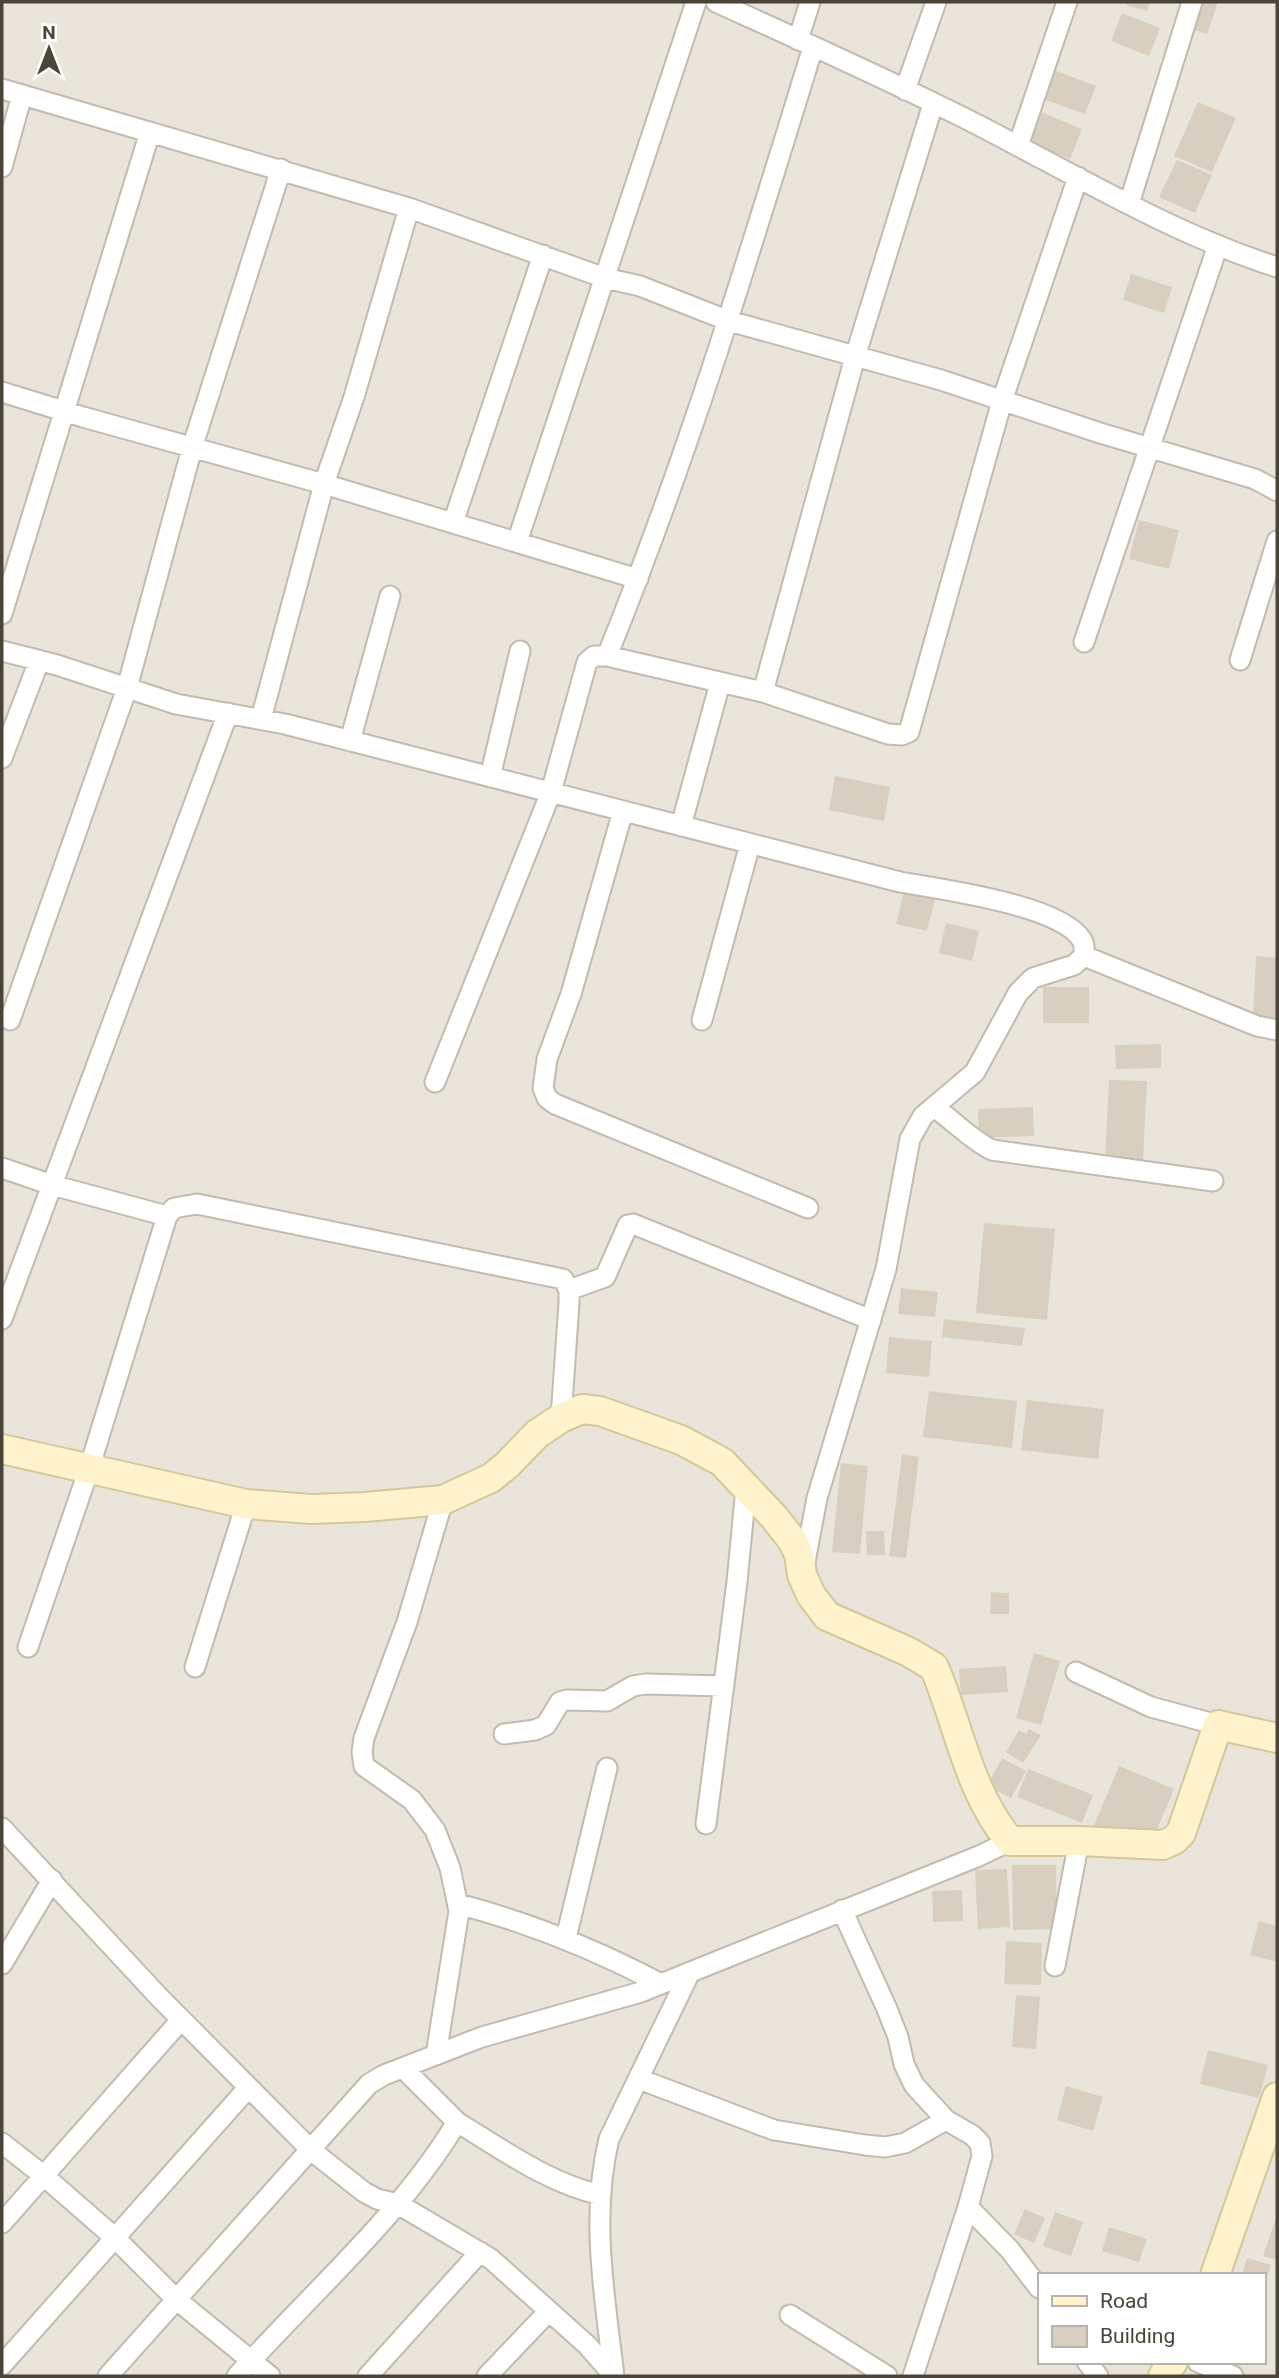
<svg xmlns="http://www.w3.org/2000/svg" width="1279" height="2378" font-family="Roboto,sans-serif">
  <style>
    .residential { fill: #eae5da; fill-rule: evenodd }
    .building { fill: #d8cfc1 }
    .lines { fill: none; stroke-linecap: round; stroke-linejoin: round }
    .street-casing { stroke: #c2bbae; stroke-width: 23 }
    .secondary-casing { stroke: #d6c79b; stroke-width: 32 }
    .street { stroke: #fff; stroke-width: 19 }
    .secondary { stroke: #fff3cd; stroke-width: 28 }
  </style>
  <rect width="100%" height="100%" fill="#f6f3ec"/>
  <!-- residential -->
  <path class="residential" d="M2,2H1277V2376H2ZM1039,2275H1263V2362H1039Z"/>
  <!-- building -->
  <path class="building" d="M1127,2H1150L1147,11L1126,5Z
    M1197,2H1218L1207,34L1188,28Z
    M1122,13L1160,28L1149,56L1111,41Z
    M1054,70L1096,86L1085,114L1043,99Z
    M1198,102L1236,118L1212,172L1174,156Z
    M1039,111L1082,129L1070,159L1027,142Z
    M1177,160L1212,175L1195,213L1159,197Z
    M1131,274L1172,287L1164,313L1123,300Z
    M1139,520L1179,530L1169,569L1129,559Z
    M835,776L890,787L884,821L829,810Z
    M904,892L935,899L927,931L896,924Z
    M946,923L979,931L972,961L939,953Z
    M1256,956L1277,958V1018L1253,1016Z
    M1043,987H1089V1023H1043Z
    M1161,1044V1068L1116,1069L1115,1045Z
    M1109,1080L1147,1081L1143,1162L1105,1160Z
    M1033,1107L1034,1136L979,1138L978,1109Z
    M984,1223L1055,1229L1047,1320L976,1313Z
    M901,1288L938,1292L935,1317L898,1314Z
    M944,1319L1025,1328L1022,1346L942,1337Z
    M889,1337L932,1341L929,1377L886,1373Z
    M929,1391L1017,1401L1012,1448L923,1437Z
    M1027,1400L1104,1409L1098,1459L1021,1450Z
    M902,1454L919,1457L906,1558L889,1556Z
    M841,1463L868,1466L860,1554L832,1552Z
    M866,1531H884L885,1555H867Z
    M991,1592L1009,1593V1614H990Z
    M1034,1653L1060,1661L1041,1725L1016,1718Z
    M1006,1666L1008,1692L961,1695L959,1669Z
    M1029,1729L1041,1735L1023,1763L1006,1752L1019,1730L1026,1734Z
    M1002,1758L1026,1771L1011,1798L987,1786Z
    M1119,1766L1174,1789L1151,1844L1092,1830Z
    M1028,1769L1093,1795L1082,1823L1017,1797Z
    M1012,1865H1056L1057,1929L1013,1930Z
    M1007,1869L1010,1927L978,1929L975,1870Z
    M962,1890L963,1921L933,1922L932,1891Z
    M1259,1921L1277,1926V1962L1250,1955Z
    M1006,1941L1042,1943L1041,1985L1004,1984Z
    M1016,1995L1040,1997L1036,2049L1012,2047Z
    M1208,2050L1268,2065L1259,2098L1200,2084Z
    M1066,2086L1103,2097L1093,2131L1057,2120Z
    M1025,2209L1045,2218L1034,2243L1014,2234Z
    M1055,2212L1083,2222L1071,2256L1043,2246Z
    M1277,2215V2260L1263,2256Z
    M1109,2227L1147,2239L1139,2262L1102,2251Z
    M1247,2258L1271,2265L1264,2287L1263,2275H1242Z"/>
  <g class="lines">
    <defs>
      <path id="street" d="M716,2C804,42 894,82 980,126C1077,176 1173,234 1277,267
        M798,40L810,2
        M2,89L409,208
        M905,90L936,2
        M1018,146L1067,2
        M2,167L22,95
        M1129,204L1192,2
        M2,392L83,417L324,484L354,397L409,208L605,278L640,286L729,321L941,380L1100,433L1255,479L1277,491
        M453,523L543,255
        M517,542L696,2
        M2,614L150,132
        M1084,642L1218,245
        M2,651L57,665L176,704L285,724L900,882C940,889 1061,905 1082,940C1085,945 1084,950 1084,956L1257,1026L1277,1030
        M607,656C688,457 750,252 813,47
        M1240,660L1277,541
        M763,692L855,357L933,104
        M261,719L324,484L638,579
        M350,741L390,596
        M2,758L39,661
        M490,777L520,651
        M623,811L571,994L547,1059L543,1088L547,1098L555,1104L808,1208
        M681,826L720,683
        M10,1020L127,688L192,448L281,169
        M702,1020L750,844
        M435,1082L551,792L587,662L594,656H607L763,692L888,734L902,735L909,732L1002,401L1078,177
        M934,1107C954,1121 971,1140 992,1150L1213,1181
        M2,1168L52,1185L167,1216
        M569,1290L605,1277L628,1225L633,1224L871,1320
        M2,1319L228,713
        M804,1567L817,1498L886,1269L910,1139L923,1116L975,1072L1018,993L1033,978L1074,965L1084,956
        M28,1647L89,1469L167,1216L174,1208L197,1204L563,1279L569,1290V1303L561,1418
        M195,1667L246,1504
        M1076,1672L1151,1707L1218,1725
        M504,1734L535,1730L546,1725L560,1702L567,1700L607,1701L633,1686L646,1684L724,1686
        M706,1824L737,1582L746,1488
        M2,1828L159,1997L312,2151L364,2192L377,2199L398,2204L491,2259L587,2345L614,2376
        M458,1904C531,1923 595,1949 661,1984
        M842,1910L887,2009L898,2037L904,2064L914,2085L946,2120L972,2135L980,2143L982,2156L968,2207L1010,2250L1039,2288
        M566,1938L607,1768
        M2,1964L52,1880
        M1055,1966L1079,1841
        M436,2055L459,1911L450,1868L435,1830L412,1800L364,1766L362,1752L364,1738L407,1622L443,1500
        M639,2079L774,2130L865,2145L885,2147L905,2143L946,2120
        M457,2122C503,2150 548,2183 601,2195
        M2,2143L44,2176L114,2237L177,2300L270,2376
        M2,2223L181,2020
        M790,2315L887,2376
        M1087,2362L1098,2376
        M1198,2362L1233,2376
        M2,2365L248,2088
        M108,2376L369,2084L384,2075L482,2037L641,1992L979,1856L1010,1841
        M237,2376C311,2293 399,2218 457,2122L403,2068
        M368,2376L480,2252
        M487,2376L549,2311
        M614,2376C605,2299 590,2216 609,2139L690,1972
        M913,2376L968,2207"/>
      <path id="secondary" d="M2,1449L246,1504L311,1509L365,1507L443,1500L491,1478L507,1465L537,1434L561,1418L582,1409L600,1411L681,1440L722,1462L774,1517L792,1540L799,1554L802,1575L811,1595L827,1616L909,1652L934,1667C959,1725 968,1791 1010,1841H1079L1163,1845L1174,1840L1181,1833L1218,1725L1277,1738
        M1215,2275L1277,2097
        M1163,2376L1173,2362"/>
    </defs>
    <!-- street casing -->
    <use href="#street" class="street-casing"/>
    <!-- secondary casing -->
    <use href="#secondary" class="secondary-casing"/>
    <!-- street -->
    <use href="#street" class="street"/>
    <!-- secondary -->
    <use href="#secondary" class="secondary"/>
  </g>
  <!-- border -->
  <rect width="1279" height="2378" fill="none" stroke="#4b4439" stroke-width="7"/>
  <!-- legend -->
  <rect x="1038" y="2273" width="228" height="91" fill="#ffffff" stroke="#b7b4b0" stroke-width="2"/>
  <rect x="1052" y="2296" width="35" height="10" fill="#fff3cd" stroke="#b7b4b0" stroke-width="2"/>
  <text x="1100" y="2308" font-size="21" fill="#4b4439">Road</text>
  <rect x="1052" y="2326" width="35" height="21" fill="#d8cfc1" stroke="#b7b4b0" stroke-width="2"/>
  <text x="1100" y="2343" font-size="21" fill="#4b4439">Building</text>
  <!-- north arrow -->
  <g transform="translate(49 49)" stroke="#ffffff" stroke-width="5" paint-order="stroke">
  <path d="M0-5L12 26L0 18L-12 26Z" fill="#4b4439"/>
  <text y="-10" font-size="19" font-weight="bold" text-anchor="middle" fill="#4b4439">N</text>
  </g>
</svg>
